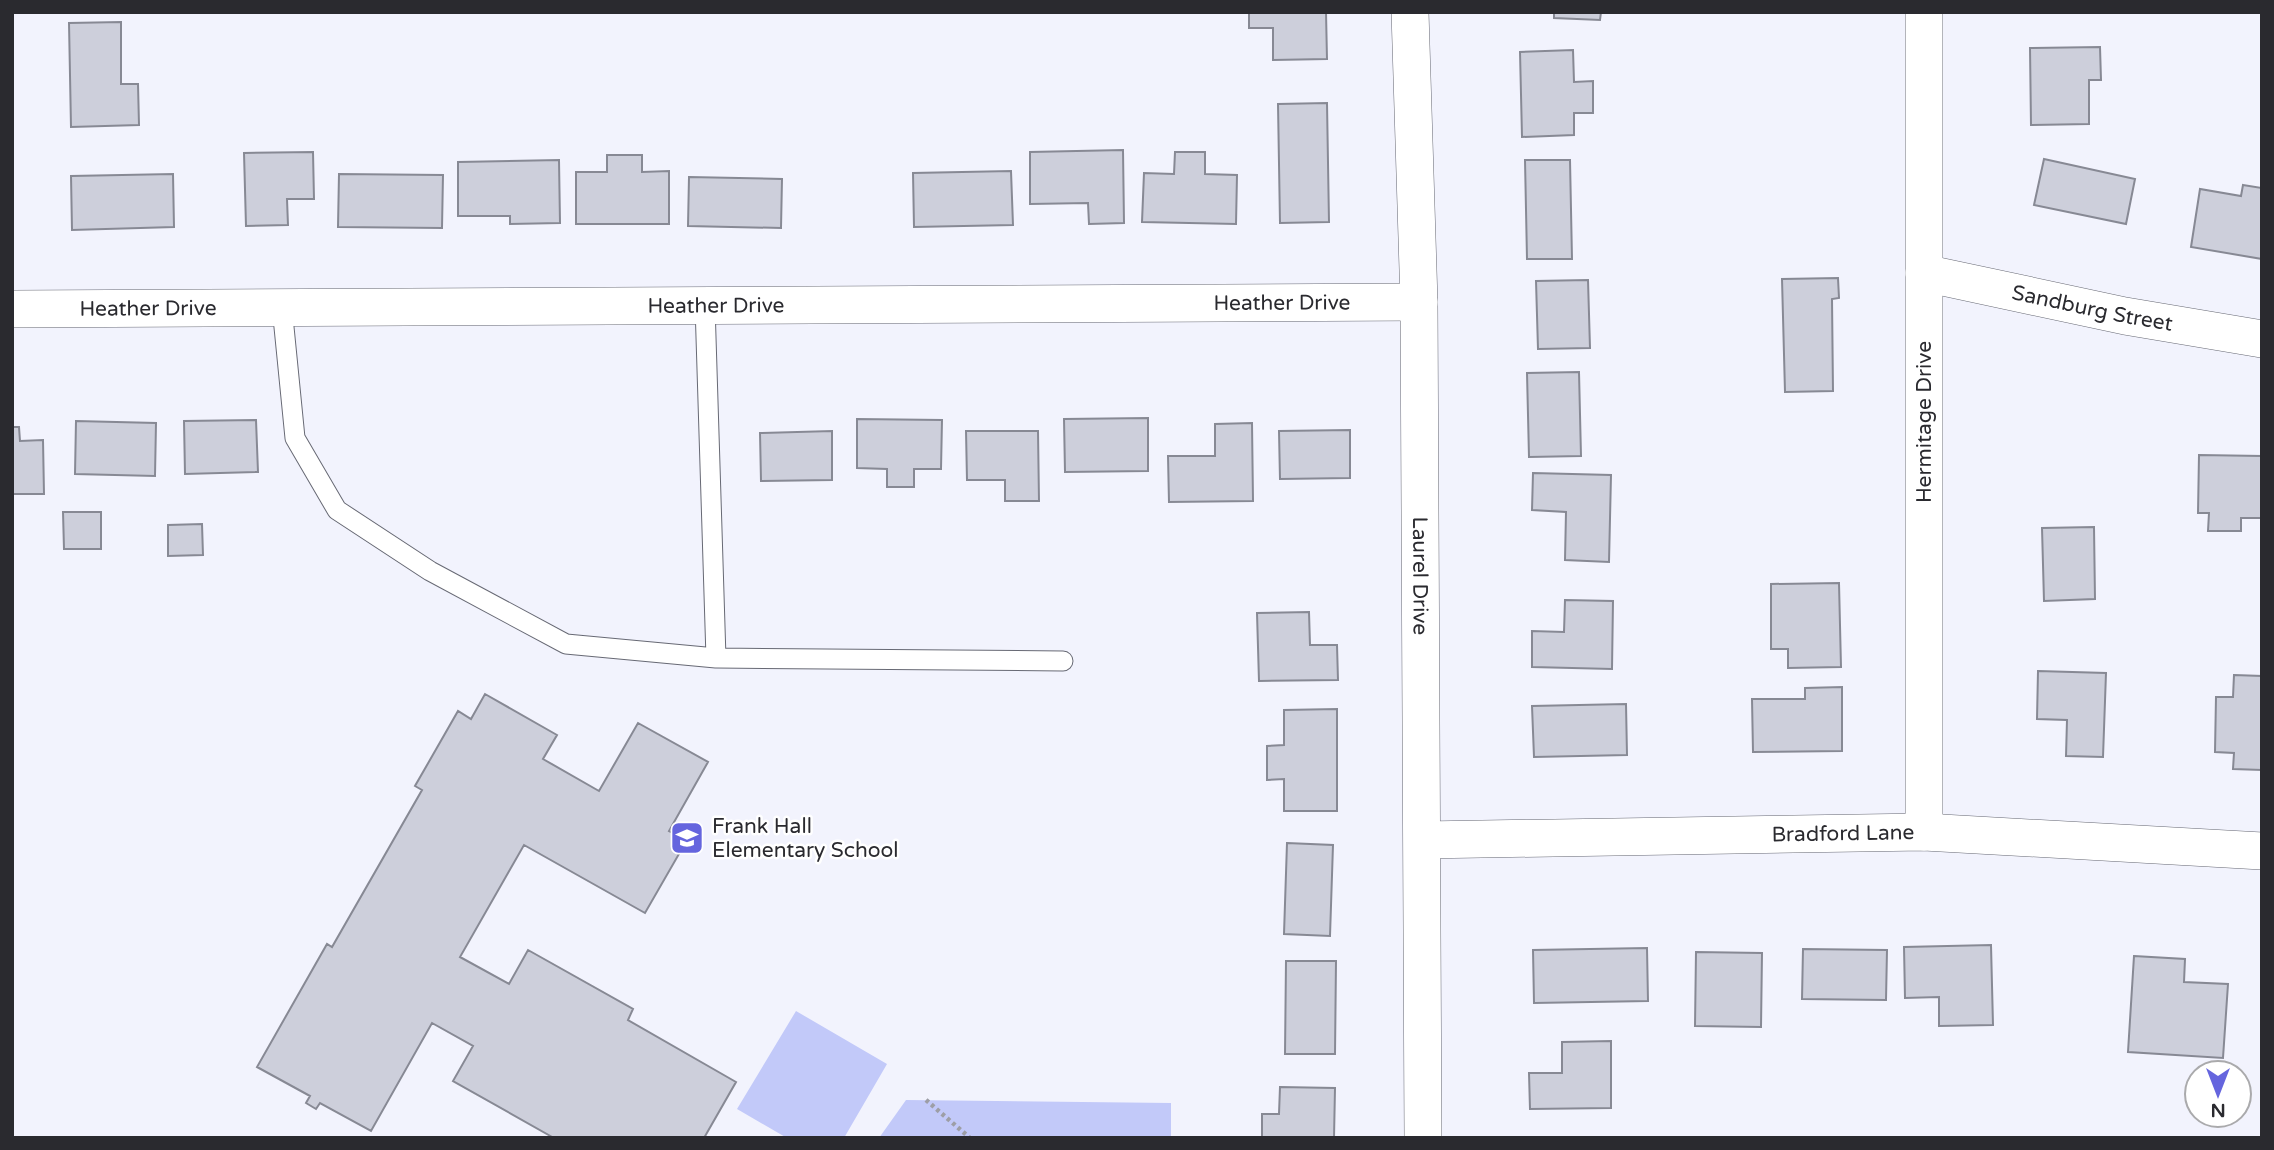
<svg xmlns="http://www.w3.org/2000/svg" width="2274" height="1150" font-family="'Varela Round',sans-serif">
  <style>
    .green { fill: #c2c9f9 }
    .building { fill: #cdcfdb; stroke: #878994; stroke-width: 2 }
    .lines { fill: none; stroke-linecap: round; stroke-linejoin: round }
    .lane-casing { stroke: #676974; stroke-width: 21 }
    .street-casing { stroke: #676974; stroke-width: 38 }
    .path { stroke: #9d9ea6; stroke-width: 4.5; stroke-dasharray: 3.5 3.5; stroke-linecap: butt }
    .lane { stroke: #fff; stroke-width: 19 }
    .street { stroke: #fff; stroke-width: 37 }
    .labels { text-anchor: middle; stroke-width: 5; stroke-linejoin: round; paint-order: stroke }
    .street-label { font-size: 21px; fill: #2a2a2f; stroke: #fff }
    .poi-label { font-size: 21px; fill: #2a2a2f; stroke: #fff; text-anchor: start }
  </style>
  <rect width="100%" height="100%" fill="#f2f3fd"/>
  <!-- green -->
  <path class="green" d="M796,1011L887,1064L844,1138H787L737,1109Z
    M906,1100L1171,1103V1138H879Z"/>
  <!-- building -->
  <path class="building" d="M1249,12H1326L1327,59L1273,60V28H1249Z
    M1554,12H1601L1600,20L1554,18Z
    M121,22V84H138L139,125L71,127L69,23Z
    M2100,47L2101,80H2089V124L2031,125L2030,48Z
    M1573,50L1574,82L1593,81V113H1574V135L1522,137L1520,52Z
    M1327,103L1329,222L1280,223L1278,104Z
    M1123,150L1124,223L1089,224L1088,203L1030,204V152Z
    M313,152L314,199H287L288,225L246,226L244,153Z
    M1175,152H1205V174L1237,175L1236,224L1142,222L1144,173L1174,174Z
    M607,155H642V172L669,171V224H576V172H607Z
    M2044,159L2135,179L2126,224L2034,205Z
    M559,160L560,223L510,224V216H458V162Z
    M1525,160H1570L1572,259H1527Z
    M1011,171L1013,225L914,227L913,173Z
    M173,174L174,227L72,230L71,176Z
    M339,174L443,175L442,228L338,227Z
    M689,177L782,179L781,228L688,226Z
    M2243,185L2262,188V259L2191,247L2200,189L2241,196Z
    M1838,278L1839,298L1832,299L1833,391L1785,392L1782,279Z
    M1588,280L1590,348L1538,349L1536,281Z
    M1579,372L1581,456L1529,457L1527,373Z
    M1148,418V471L1065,472L1064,419Z
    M857,419L942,420L941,469H914V487H887V469L857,468Z
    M256,420L258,472L185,474L184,421Z
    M76,421L156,423L155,476L75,474Z
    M1252,423L1253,501L1169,502L1168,456H1215V424Z
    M12,427H19L20,441L43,440L44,494H12Z
    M1350,430V478L1280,479L1279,431Z
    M832,431V480L761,481L760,433Z
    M966,431H1038L1039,501H1005V480H967Z
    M2199,455L2262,456V518H2241V531H2208L2209,513H2198Z
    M1533,473L1611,475L1609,562L1565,560L1566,512L1532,510Z
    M63,512H101V549H64Z
    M202,524L203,555L168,556V525Z
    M2094,527L2095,599L2044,601L2042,528Z
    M1839,583L1841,667L1788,668V649H1771V584Z
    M1565,600L1613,601L1612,669L1532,667V631L1564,632Z
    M1309,612L1310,645H1337L1338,680L1259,681L1257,613Z
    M2038,671L2106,673L2103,757L2066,756L2067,720L2037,719Z
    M2234,675L2262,676V770L2233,769L2234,753L2215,752L2216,697H2233Z
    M1842,687V751L1753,752L1752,699H1805V688Z
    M485,694L557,735L543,759L599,791L638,723L708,762L669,831L687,840L645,913L524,845L460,957L509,984L528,950L633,1009L628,1020L736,1082L704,1138H554L453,1081L473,1046L432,1023L371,1131L320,1103L316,1109L306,1103L310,1096L257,1067L327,944L332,947L422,790L415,786L458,711L471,719Z
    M1626,704L1627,755L1534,757L1532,706Z
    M1337,709V811H1284V779L1267,780V746L1284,745V710Z
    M1287,843L1333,845L1330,936L1284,934Z
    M1991,945L1993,1025L1939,1026V997L1905,998L1904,947Z
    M1647,948L1648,1001L1534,1003L1533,950Z
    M1803,949L1887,950L1886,1000L1802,999Z
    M1696,952L1762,953L1761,1027L1695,1026Z
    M2134,956L2185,959L2184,982L2228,984L2223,1058L2128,1052Z
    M1286,961H1336L1335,1054H1285Z
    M1611,1041V1108L1530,1109L1529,1073H1562V1042Z
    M1280,1087L1335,1088L1334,1138H1262V1114H1279Z"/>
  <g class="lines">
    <defs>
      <path id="lane" d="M705,305L716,658
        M282,307L295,438L337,510L430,571L566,644L716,658L1063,661"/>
      <g id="street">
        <path id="s1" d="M1410,12L1419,302L1423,1138"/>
        <path d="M1924,12V832"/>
        <path id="s2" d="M1924,273L2125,316L2262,339"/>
        <path id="s3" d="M12,309L1419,302"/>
        <path id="s4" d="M1423,840L1924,832L2262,851"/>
      </g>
    </defs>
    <!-- lane casing -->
    <use href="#lane" class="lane-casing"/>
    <!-- street casing -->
    <use href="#street" class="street-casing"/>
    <!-- path -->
    <path class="path" d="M926,1100L970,1138"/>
    <!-- lane -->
    <use href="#lane" class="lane"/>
    <!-- street -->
    <use href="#street" class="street"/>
  </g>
  <!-- icons -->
  <defs>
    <symbol id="school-square" viewBox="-11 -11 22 22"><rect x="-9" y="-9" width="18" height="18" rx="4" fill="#6565de" stroke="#fff"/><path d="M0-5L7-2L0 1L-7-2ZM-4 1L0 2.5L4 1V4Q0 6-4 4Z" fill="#fff"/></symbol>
  </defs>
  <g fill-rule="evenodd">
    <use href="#school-square" x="668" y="819" width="38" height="38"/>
  </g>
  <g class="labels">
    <!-- street labels -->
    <g class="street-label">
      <text dy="7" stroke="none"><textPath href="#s3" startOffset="1270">Heather Drive</textPath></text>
      <text dy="7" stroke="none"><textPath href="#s3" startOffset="704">Heather Drive</textPath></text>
      <text dy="7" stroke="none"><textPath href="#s3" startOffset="136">Heather Drive</textPath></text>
      <text dy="7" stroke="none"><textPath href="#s2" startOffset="172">Sandburg Street</textPath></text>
      <text transform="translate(1924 422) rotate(-90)" y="7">Hermitage Drive</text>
      <text dy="7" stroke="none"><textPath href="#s1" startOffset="564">Laurel Drive</textPath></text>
      <text dy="7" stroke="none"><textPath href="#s4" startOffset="420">Bradford Lane</textPath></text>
    </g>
    <!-- poi labels -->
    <g class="poi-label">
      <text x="712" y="833">Frank Hall<tspan x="712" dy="24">Elementary School</tspan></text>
    </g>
  </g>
  <!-- border -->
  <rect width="2274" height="1150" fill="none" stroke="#2a2a2f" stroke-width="28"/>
  <!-- north arrow -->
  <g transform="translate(2218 1094) rotate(180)"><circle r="33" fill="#ffffff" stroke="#aaaaac" stroke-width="2"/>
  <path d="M0-5L12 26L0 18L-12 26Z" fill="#6565de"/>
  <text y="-10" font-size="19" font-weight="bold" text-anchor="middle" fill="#2a2a2f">N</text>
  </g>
</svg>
